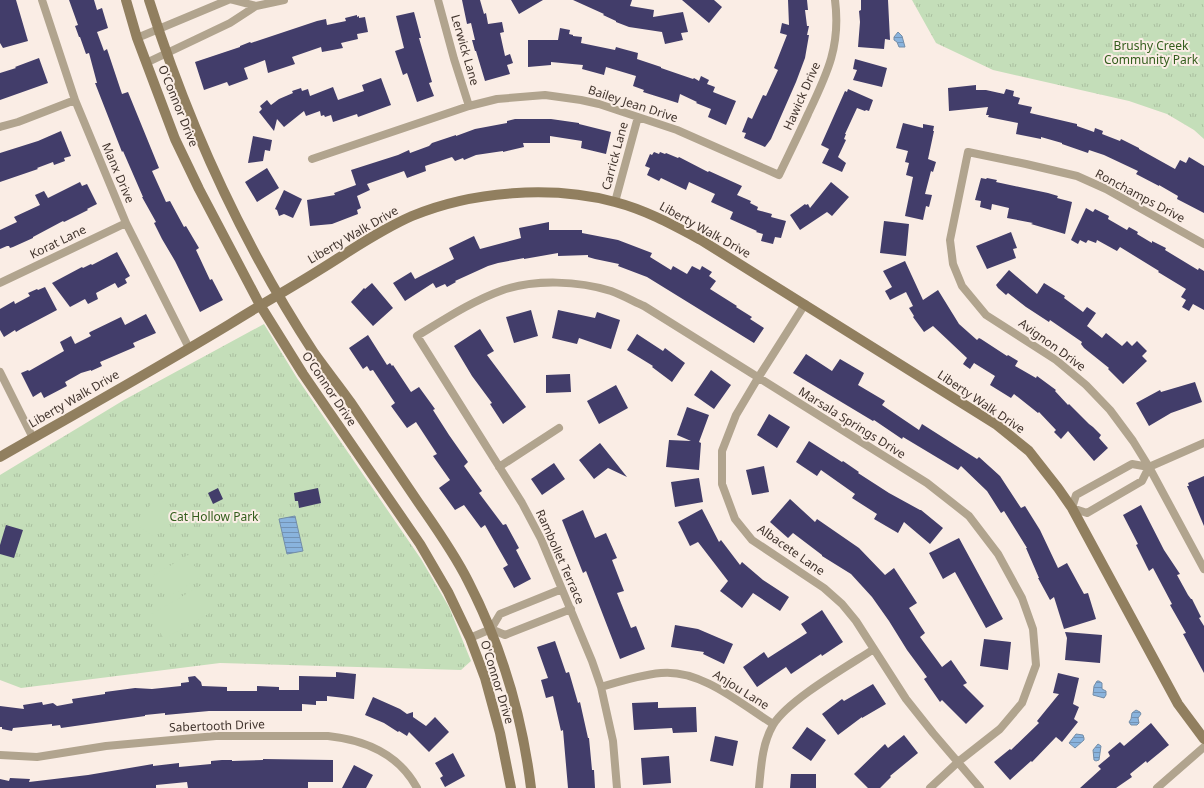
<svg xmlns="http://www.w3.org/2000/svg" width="1204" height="788" font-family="'Noto Sans',sans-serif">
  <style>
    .park { fill: url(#park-tufts) }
    .garden { fill: #c4deb9 }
    .water { fill: url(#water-rules); stroke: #738da8 }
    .building { fill: #423d6a }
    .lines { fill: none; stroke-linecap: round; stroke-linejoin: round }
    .street { stroke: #b1a48e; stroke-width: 8 }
    .secondary { stroke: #917f5f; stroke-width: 10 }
    .labels { text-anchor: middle; stroke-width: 4; stroke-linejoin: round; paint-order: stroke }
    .park-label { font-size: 12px; fill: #335d1c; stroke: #faede5 }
    .street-label { font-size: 12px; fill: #41342d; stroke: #faede5 }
  </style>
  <defs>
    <pattern id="park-tufts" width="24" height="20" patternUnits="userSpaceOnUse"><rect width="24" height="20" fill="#c4deb9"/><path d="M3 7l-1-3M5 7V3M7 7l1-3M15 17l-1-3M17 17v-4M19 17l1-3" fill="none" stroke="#aabf9f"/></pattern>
    <pattern id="water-rules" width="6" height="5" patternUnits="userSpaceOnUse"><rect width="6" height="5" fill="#89b3dd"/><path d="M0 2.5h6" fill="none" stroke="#7292b4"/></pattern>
  </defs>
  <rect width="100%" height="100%" fill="#faede5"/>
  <!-- park -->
  <path class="park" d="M912,0H1204V139L1194,130L1167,114L1129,101L993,70L936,43Z
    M264,324L297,378L421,559L449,607L471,661L461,670L220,663L21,688L0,680V475L124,400Z"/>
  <!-- garden -->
  <path class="garden" d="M156,497L174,509L154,537L136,525Z
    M188,555L201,577L167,598L153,576Z
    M200,586L215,610L164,639L150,615Z"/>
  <!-- water -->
  <path class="water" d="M898,32L902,36L905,47H899L897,42L894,40V37Z
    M295,516L303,551L287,554L279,519Z
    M1099,681L1102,683V689L1106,691V695L1104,698L1093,695L1094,686L1097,681Z
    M1136,710L1140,712L1141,714L1138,718L1139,723L1137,725H1131L1129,722L1131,719L1132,713Z
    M1076,734L1083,735L1084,738V740L1075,748L1069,743Z
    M1098,744L1101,746L1099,760L1096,761L1094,760L1093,750Z"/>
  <!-- building -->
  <path class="building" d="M0,0H16L28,41L3,48L0,43Z
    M69,0H94L97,10L102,8L108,28L97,32L104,51L107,49L122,94L128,92L159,168L152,171L166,202L170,201L184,227L186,226L199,248L196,250L210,280L212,279L223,300L200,312L175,261L162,239L154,223L156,222L142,197H143L123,151L122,152L95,83H97L89,53L86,54L80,37H79L75,26L78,25Z
    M462,0H480L484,14L486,13L488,24L502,22L504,32L500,33L505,56L510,54L513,63L507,65L510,74L485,81L476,51H475L472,40H475L471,23L467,24Z
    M511,0H543L519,14Z
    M573,0H632L630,6L654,10L653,17L683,12L688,32L681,33L683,40L665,44L662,32L629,27L616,22V21L603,15L604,14Z
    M682,0H714L722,7L709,23Z
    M788,0H807L808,10H805L807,26H809L807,35H809L805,58L796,82L771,139L765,147L744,138L746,133L742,132L748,117L752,119L763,95L766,96L778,70L774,68L787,35L780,33L782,23L789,25Z
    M861,0H888L890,40L885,39L884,49L858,47L860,22L859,11L861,10Z
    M414,12L421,38H419L432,82L429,83L434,96L417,102L407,73L403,75L395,51L404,48L396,16Z
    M357,15V17L359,16V18L365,17L368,32L357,34L358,39L341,43L343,48L322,52L321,47L292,57L295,64L268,73L265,60L244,68L248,79L229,86L227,82L204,90L195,62L240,47V46L250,42L251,43L317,21L326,19L327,25L346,21L345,18Z
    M560,28L570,30L569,34L573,35V36L582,37L581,43L615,50L616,47L623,49L638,53L637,59L661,67V68L693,79L694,78L699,81L701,76L709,80L707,84L715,87L713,92L736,101L726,125L708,117L711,109L696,103L697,102L680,94L678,103L643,92L644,90L633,86L636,76L606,67L604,75L582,69L583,65L551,62V65L528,67V40H558Z
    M39,58L48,83L0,100V73L16,68L15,67Z
    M855,59L887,68L882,87L853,80L857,70L853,69Z
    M381,78L391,105L358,117L357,114L333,122L331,115L325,117L324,115L321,116L320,111L306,116L304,111L284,127L277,119L274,131L259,112L262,109L260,106L267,100L271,105L279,99L293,93L292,91L301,88L302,91L308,89L310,96L333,87L338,100L364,91L362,85Z
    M976,85V90H986L1004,94L1006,89L1014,91L1013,96L1020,98L1018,104L1032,107L1030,113L1077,124V126L1094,132L1095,128L1103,131L1102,134L1120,141L1121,139L1139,148V149L1175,169L1180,160L1186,163L1189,157L1204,166V213L1177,199L1178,196L1159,185V186L1136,174L1138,171L1104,155L1089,150L1088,153L1062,144V143L1041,137V139L1016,134L1018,123L988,117L989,115H986L988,107L949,111L948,88Z
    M848,89L873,100L869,111L866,110L865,111L857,108L845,134H846L844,139L846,140L838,157L846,163L842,172L822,163L829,149L821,145L845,91L847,92Z
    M515,119H551L579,123V124L611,132L606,154L581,148L582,141L550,136V143H523L524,147L503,152V151L476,155L464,160L463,158L455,161L452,157L425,166L426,171L407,178L404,171L367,184L370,190L357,196L361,208L357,210L358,214L332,224L310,226L307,200L335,195L334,193L356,185L351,170L398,155L409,150L410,153L429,146L432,143L456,135V136L475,129L507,123V121Z
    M903,123L923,128V124L934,126L933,131H934L928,159L936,162L933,172L931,171L925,194L932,195L929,207L926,206L923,220L905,216L913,177L906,175L909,163L905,162L908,151L896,148Z
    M61,131L71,156L64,158L65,161L54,165L53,162L37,168L38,169L0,182V153L38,141Z
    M253,136L272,140L270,151L265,150L263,161L248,163Z
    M654,152L659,154L660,152L665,154L666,153L678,158L679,157L708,172L709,171L742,186L737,195L751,201L750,203L758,207L757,210L772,214L771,217L786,221L781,238L775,237L773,244L761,241L763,234L756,232L757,231L730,219L733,212L711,202L715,194L689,182L686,190L661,178L659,181L647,175L650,168L645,166L650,154L652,155Z
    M267,168L279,188L257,202L245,182Z
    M981,178L986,179L987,178L997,180L996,182L1048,193L1058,196L1057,198L1072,202L1065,234L1031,224L1033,223L1007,218L1009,208L992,204L991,210L980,207L981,201L975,200Z
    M80,182L82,186L87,184L97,204L87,209L88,210L64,222L63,221L33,237V238L13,247L10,248L9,246H7L0,249V230L17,222L14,217L40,205L35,195L44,191L48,198Z
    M831,182L849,197L832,216L827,212L800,230L790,215L805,204L806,205L808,204L810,208Z
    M284,190L302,199L293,218L284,214L279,216L277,210L275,209Z
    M1086,208L1093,212L1095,209L1109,216L1108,219L1127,230L1129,227L1138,232L1137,234L1152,243V241L1166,248L1165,250L1198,270L1199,268L1204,271V310L1193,304L1189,311L1182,307L1186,300L1181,297L1186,289L1158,272L1159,271L1120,247L1117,251L1097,240L1096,243L1088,240L1086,243L1080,240L1078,244L1071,240Z
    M884,221L909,224L906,256L880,253Z
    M549,222V230H582V233L618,240L652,253L650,257L671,270L673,266L687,274L692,266L700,270L702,266L712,272L709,276L716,281L710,289L737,306L736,307L752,317L750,319L764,328L754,343L647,277L618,266L619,264L595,259L588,257V255L558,256V253L524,259V258L498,263L488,266L455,281L456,282L447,287L445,284L436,288L433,283L405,301L393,283L411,272L415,279L454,259L449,248L474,236L480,249L521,238L519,228Z
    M1011,232L1017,248L1013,249L1016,258L987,269L976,246Z
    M117,252L130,276L125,279L127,283L118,288L115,283L96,293L98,299L88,304L85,299L70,307L52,283L82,267L83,268L91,264L92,265Z
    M905,261L923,300L938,290L959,324L977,340L979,338L981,339L1007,356L1008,355L1018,361L1015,366L1036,378L1037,376L1056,390L1055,391L1068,405L1069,404L1089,424L1093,427L1101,435L1099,438L1108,448L1094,461L1068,431L1061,439L1054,432L1056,430L1039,412L1038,413L1014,394L1011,398L990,385L995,376L974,363L970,369L963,364L967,358L933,326L924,332L913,317L914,316L909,308L913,306L906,292L890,300L885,291L892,287L883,271Z
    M1009,270L1037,294L1044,283L1065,296L1064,298L1083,312L1087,307L1096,313L1087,326L1102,338L1106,333L1122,346L1127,341L1132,346L1137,341L1147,351L1142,356L1147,361L1123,384L1108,369L1109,368L1084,348L1081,344L1082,342L1050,320L1049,322L1026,307L1008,293L1006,295L998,288L996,285Z
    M372,283L393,308L373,326L351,302L364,288L365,289Z
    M45,287L57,310L21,329L16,332L15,330L4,337L0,330V309L14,301L15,304L30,296L28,293L37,289L38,290Z
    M531,310L538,336L514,343L506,317Z
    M558,310L595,318L597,312L620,320L611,349L579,338L577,344L552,338Z
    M146,314L156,333L133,343L135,347L100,362L102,366L91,371V370L81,373L65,382L67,386L44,398L41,392L33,397L21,373L28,370L29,371L64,351L60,342L71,336L75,344L91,336L89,333L90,332L121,317L125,325Z
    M480,329L494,351L487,355L526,407L503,424L490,404L492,403L472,376L454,346Z
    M637,334L663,351L665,348L685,363L672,382L652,367L653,366L627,350Z
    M368,335L387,365L390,363L392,366L393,365L411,392L419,387L435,409L433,410L449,435L468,462L464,466L482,491L479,493L503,525L506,524L519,548L516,550L531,579L514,588L503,568L508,565L485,525L481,528L464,505L455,510L439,488L450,480L433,456L437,454L416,422L407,428L391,406L395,403L373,370L370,371L367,366L363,369L349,348Z
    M806,354L832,371L840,359L864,373L858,385L885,401L882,405L919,430L922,424L977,459L979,457L1000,476L1021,508L1025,506L1040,530L1058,568L1067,563L1084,594L1088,593L1096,619L1064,629L1054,597L1050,600L1038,578H1039L1026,548H1027L1004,511L1001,513L987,491L961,466L958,470L903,437L902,439L874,420L873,421L793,373Z
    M711,370L731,385L714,409L694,395Z
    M570,374L571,392L546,393V375Z
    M1195,382L1202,402L1171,413L1149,426L1136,403L1160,390L1161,392Z
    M616,385L628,408L599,424L587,401Z
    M687,407L709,415L699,442L701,443L699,470L666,467L669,440L691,441L677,435Z
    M769,414L790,427L777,448L757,435Z
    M809,441L842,462L843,461L859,472L858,473L889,493L920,510H921L943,528L930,544L904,522L898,533L874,519L877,514L852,498L855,494L821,470L817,476L796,462Z
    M600,443L627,477L608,468L594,479L579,460Z
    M554,463L565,479L542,495L531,479Z
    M764,466L769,492L752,495L746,470Z
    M1204,476V526L1187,486H1189L1188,483Z
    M699,478L703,502L675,507L671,482Z
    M218,488L223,499L213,504L208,493Z
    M318,488L321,503L299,508L298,501H295L294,493Z
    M790,499L815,522L817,519L859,548L885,575L894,568L917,603L909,608L925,633L920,637L942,667L951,660L967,683L963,685L984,706L966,724L942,700L940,702L924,679L927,677L907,650L889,621L872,597L851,574L822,556V555L793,533L788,538L770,522Z
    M1141,505L1164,550L1180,574L1177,575L1188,595L1191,599H1192L1201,617L1199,618L1204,626V673L1183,634L1186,633L1170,605L1172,604L1153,568L1149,571L1136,545L1138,544L1123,515Z
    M702,509L719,542L721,540L740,565L742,562L763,580L789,597L780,611L753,593L742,608L720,591L728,581L698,542L690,546L678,522Z
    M583,510L595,538L606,533L617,558L612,560L624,591L617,593L631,628L636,626L645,649L620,659L586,571L583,573L562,520Z
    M6,525L23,530L14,558L0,554V545Z
    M959,538L1003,619L986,628L955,572L943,579L929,553Z
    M822,610L843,642L822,656L821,654L791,674L786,667L757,687L743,667L764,652L768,658L807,633L801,624Z
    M675,625L698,629L733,644L724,664L703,654L704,652L671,647Z
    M1065,632L1102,635L1100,663L1065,660L1067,638Z
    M984,639L1011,642L1008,670L980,666Z
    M555,641L566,673L569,672L578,703L580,702L588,738H589L592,770H594L595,788H568L563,730L561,731L553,696L546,698L541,680L548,678L537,647Z
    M336,672L356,674L354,699L327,696V701H316V705L302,704V711H209L165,715V713L145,715V716L61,728L60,725L52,726V724L13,728L12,731L2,729V727H0V706L24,709L23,705L42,702L43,705L53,703L57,706L73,703L72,699L105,694V692L135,688L152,689L181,686V683L189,682L188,677L195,676L201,682L202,686L227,687V691H257V686L279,687V690H299V676L336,677Z
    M1058,673L1079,678L1073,704L1079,707L1074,719L1078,722L1062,742L1056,737L1032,762L1031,761L1010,780L994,762L1010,749L1011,750L1039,723L1037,721L1059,694L1053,693Z
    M873,684L886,704L862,718V717L838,735L822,714L842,699L844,701Z
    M373,697L400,709L407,714L413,712V717L426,726L435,717L449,732L429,752L409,732L407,736L399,731L398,732L384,723L365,715Z
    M658,702V708L696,707L697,732L673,733L672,728L634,730L632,703Z
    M1151,723L1169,745L1147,763L1146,761L1130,774L1132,777L1116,788H1080L1101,769L1098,766L1110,756L1108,752L1120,742L1124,746Z
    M807,727L826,740L811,761L792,748Z
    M904,735L918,753L890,776L891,777L880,788H868L854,774L885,744L888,748Z
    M715,736L738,741L733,766L710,761Z
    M453,753L465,776L445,787L440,778L443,776L435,763Z
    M669,756L671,783L643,785L641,758Z
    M263,759L333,760V782H308V788H188L187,782L156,785V788H0V779L9,781L10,778L30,779L29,782L88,775L153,764V766L179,763V767L211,764V761L222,760H232V761L263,760Z
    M354,765L373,775L366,788H342Z
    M791,774H816V788H790Z"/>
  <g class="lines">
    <!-- street -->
    <path class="street" d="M42,0L75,100L126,223L189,348
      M233,0L256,6
      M438,0L454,59L469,106
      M137,38L228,0
      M146,63L230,23L256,6L284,0
      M0,127L18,122L75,100
      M312,159L469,106L497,99L545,95L581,100L599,104L677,130L779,175C789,154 799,134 808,114C827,74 841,46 835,0
      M615,202L638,117
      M1204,244L1106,189L1077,176L1026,164L968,152L950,240L953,264L962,286L986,315L1056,360L1086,385L1110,410L1133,441L1149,467L1204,569
      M0,283L126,223
      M805,304L758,378L736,415L722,451V484L735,519L752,540L824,588L842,604L856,621L906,699L933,733L980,788
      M0,372L33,438
      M499,467L559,428
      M1149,467L1142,481L1087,513L1072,508L1076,495L1132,464L1149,467L1204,443
      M491,629L505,635L571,609
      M491,629L500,614L562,589
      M470,638L491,629
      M601,687C621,681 640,675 661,673C701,669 741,704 773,724
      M0,755L37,757L106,746L216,736H328C365,740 398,753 417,788
      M617,788L613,741L601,687L592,661L541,539L522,503L417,336C445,319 472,301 503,290C535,279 579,281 611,291C622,295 633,301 644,306L927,483L969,516L998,554L1022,598L1033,629L1036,665L1022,703L1000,729L958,762L930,788
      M759,788C761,767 762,744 773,725C788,700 848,666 874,649
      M1157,788L1204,747"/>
    <!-- secondary -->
    <path class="secondary" d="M126,0L137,38L175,139L199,189L260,305L303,374L420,544L448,592L470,638L485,678L500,733L511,788
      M149,0C188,124 243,244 314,353C326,370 339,386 351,403C373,436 396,469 418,502C436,528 454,553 468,581C502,647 522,715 531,788
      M0,457C77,413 154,370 230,324C260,305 291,288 321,269C350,251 380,230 412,216C472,191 552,185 615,202C646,210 673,225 701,240L997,425L1029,451L1058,488L1072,508L1178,704L1204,739"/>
  </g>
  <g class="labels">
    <!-- park labels -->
    <g class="park-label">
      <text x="1151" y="50">Brushy Creek<tspan x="1151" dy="14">Community Park</tspan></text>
      <text x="214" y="521">Cat Hollow Park</text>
    </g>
    <!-- street labels -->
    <g class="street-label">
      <text transform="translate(465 50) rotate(74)" y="4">Lerwick Lane</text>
      <text transform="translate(802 96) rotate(-66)" y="4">Hawick Drive</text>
      <text transform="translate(633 104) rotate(18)" y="4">Bailey Jean Drive</text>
      <text transform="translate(178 106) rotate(68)" y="4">O'Connor Drive</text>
      <text transform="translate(615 156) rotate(-75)" y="4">Carrick Lane</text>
      <text transform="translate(118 173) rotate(67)" y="4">Manx Drive</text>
      <text transform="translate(1140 196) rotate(28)" y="4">Ronchamps Drive</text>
      <text transform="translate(705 230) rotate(29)" y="4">Liberty Walk Drive</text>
      <text transform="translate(353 235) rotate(-30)" y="4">Liberty Walk Drive</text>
      <text transform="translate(58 242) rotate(-26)" y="4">Korat Lane</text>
      <text transform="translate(1052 345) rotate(36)" y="4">Avignon Drive</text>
      <text transform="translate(329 389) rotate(56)" y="4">O'Connor Drive</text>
      <text transform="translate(74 399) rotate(-30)" y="4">Liberty Walk Drive</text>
      <text transform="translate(981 402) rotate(34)" y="4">Liberty Walk Drive</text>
      <text transform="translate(852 423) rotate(32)" y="4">Marsala Springs Drive</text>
      <text transform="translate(791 550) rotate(35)" y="4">Albacete Lane</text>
      <text transform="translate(560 557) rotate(66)" y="4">Rambollet Terrace</text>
      <text transform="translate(497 682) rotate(73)" y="4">O'Connor Drive</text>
      <text transform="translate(741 690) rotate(32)" y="4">Anjou Lane</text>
      <text transform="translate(217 726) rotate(-2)" y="4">Sabertooth Drive</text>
    </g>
  </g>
</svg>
